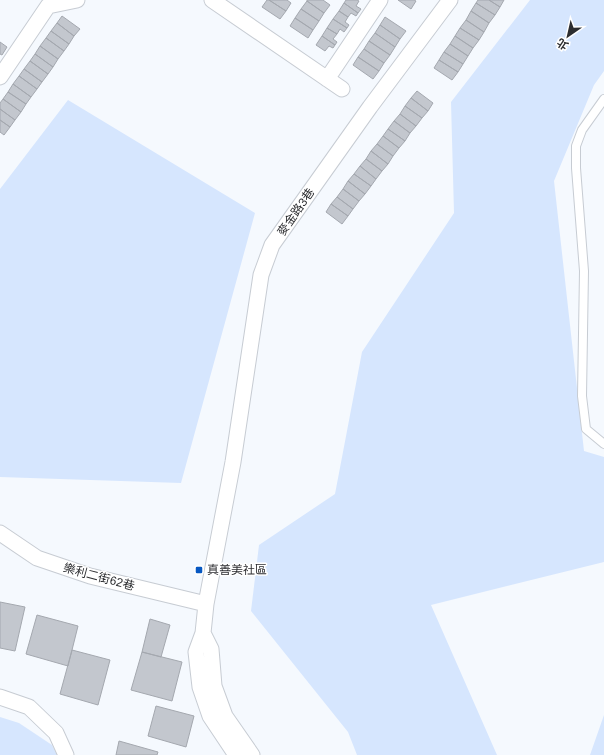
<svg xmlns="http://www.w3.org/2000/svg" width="604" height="755" font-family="Helvetica,'Noto Sans TC',sans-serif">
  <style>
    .green { fill: #d6e6fe }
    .building { fill: #c3c7ce; stroke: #a4a8af }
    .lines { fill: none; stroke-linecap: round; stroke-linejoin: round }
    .service-casing { stroke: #c7ccd3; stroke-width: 10 }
    .minor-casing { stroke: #c7ccd3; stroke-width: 17 }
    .service { stroke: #fff; stroke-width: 8 }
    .minor { stroke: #fff; stroke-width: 15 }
    .poi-dot { fill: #0758c2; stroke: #fff; stroke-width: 1.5 }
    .labels { text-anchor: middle; stroke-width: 3; stroke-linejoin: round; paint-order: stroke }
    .street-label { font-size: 12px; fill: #2c2d30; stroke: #fff }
    .poi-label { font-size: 12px; fill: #2c2d30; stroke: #fff; text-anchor: start }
  </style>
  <rect width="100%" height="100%" fill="#f5f9fe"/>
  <!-- green -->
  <path class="green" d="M530,0H604V71L594,85L554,181L584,451L604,457V562L431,605L497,755H357L348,732L251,611L259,545L335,494L362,352L454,213L451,102Z
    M68,100L255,213L181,483L0,477V189Z
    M604,715V755H590Z
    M0,717L19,723L52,745L57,755H0Z"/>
  <!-- building -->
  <path class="building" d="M267,0H269L286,11L280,19L262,7Z
    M269,0H287L291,3L286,11Z
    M307,0H323L330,5L324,13L307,1Z
    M346,0H357L359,1L356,6L361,9L358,13L344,3Z
    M398,0H414L416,1L411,9Z
    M478,0H489L500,7L495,15L476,3Z
    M489,0H504L500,7Z
    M307,1L324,13L319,21L301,9Z
    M344,3L358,13L356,16L351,13L348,17L339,11Z
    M476,3L495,15L489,23L471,11Z
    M301,9L319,21L313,30L295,18Z
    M339,11L348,17L345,22L349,25L347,28L333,19Z
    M471,11L489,23L484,32L466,20Z
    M62,16L80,29L74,36L57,23Z
    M385,17L406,31L400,39L380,25Z
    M295,18L313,30L308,38L290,26Z
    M333,19L347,28L344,32L340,29L337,34L327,28Z
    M466,20L484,32L479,40L460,28Z
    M57,23L74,36L69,44L51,31Z
    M380,25L400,39L395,47L375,33Z
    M327,28L337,34L333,39L337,42L335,45L322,36Z
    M460,28L479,40L473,48L455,36Z
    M51,31L69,44L64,51L46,38Z
    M375,33L395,47L390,55L369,41Z
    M322,36L335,45L333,48L329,46L325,51L316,45Z
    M455,36L473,48L468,56L450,44Z
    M46,38L64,51L58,59L40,46Z
    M369,41L390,55L384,63L364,49Z
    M0,42L7,47L2,55L0,54Z
    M450,44L468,56L463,64L444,52Z
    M40,46L58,59L53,67L35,54Z
    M364,49L384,63L379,71L358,57Z
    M444,52L463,64L458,72L439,60Z
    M35,54L53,67L48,74L30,61Z
    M358,57L379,71L373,79L353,65Z
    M439,60L458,72L452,80L434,68Z
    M30,61L48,74L42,82L24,69Z
    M24,69L42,82L37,89L19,76Z
    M19,76L37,89L31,97L13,84Z
    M13,84L31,97L26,104L8,92Z
    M417,91L433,103L428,111L411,98Z
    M8,92L26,104L21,112L3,99Z
    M411,98L428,111L422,118L405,106Z
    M3,99L21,112L15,120L0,109V103Z
    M405,106L422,118L416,126L400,114Z
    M0,109L15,120L10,127L0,120Z
    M400,114L416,126L410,133L394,121Z
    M0,120L10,127L4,135L0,132Z
    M394,121L410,133L405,141L388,129Z
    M388,129L405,141L399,148L383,136Z
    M383,136L399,148L393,156L377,144Z
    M377,144L393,156L388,164L371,151Z
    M371,151L388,164L382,171L366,159Z
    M366,159L382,171L376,179L360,166Z
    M360,166L376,179L371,186L354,174Z
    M354,174L371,186L365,194L348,181Z
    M348,181L365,194L359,201L343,189Z
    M343,189L359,201L353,209L337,197Z
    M337,197L353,209L348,216L331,204Z
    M331,204L348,216L342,224L326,212Z
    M0,602L25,607L15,651L0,648Z
    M37,615L78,626L68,666L26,654Z
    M150,619L170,625L161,657L142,652Z
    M72,650L110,660L98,705L60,694Z
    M142,652L182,662L172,701L131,690Z
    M156,706L194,716L186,747L148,736Z
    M119,741L158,752L157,755H116Z"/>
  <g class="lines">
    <defs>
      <path id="service" d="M604,99L582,130L576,146V168L584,271L582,396L586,429L604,444"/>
      <path id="minor" d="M212,0L342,89
        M0,77L48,6L77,0
        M327,79L380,0
        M0,533L37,558L90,576L206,604
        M203,633L211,649L214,686L225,716L252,755
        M0,697L29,707L56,733L66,755
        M236,755L210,716L200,687L196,652L203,633L206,604L233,462L261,275L272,245L370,107L450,0"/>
    </defs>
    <!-- service casing -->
    <use href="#service" class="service-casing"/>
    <!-- minor casing -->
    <use href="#minor" class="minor-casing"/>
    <!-- service -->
    <use href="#service" class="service"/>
    <!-- minor -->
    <use href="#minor" class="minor"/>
  </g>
  <!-- markers -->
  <rect class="poi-dot" x="195" y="566" width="8" height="8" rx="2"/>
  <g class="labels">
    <!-- street labels -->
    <g class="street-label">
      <text transform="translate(296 212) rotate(-55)" y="4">麥金路3巷</text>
      <text transform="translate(99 577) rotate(15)" y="4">樂利二街62巷</text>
    </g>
    <!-- poi labels -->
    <g class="poi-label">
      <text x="207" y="574">真善美社區</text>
    </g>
  </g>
  <!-- north arrow -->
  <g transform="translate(568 36) rotate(214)" stroke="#ffffff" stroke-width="3" paint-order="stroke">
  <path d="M0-3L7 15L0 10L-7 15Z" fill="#2c2d30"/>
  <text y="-6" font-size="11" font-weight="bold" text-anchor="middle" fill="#2c2d30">北</text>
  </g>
</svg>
